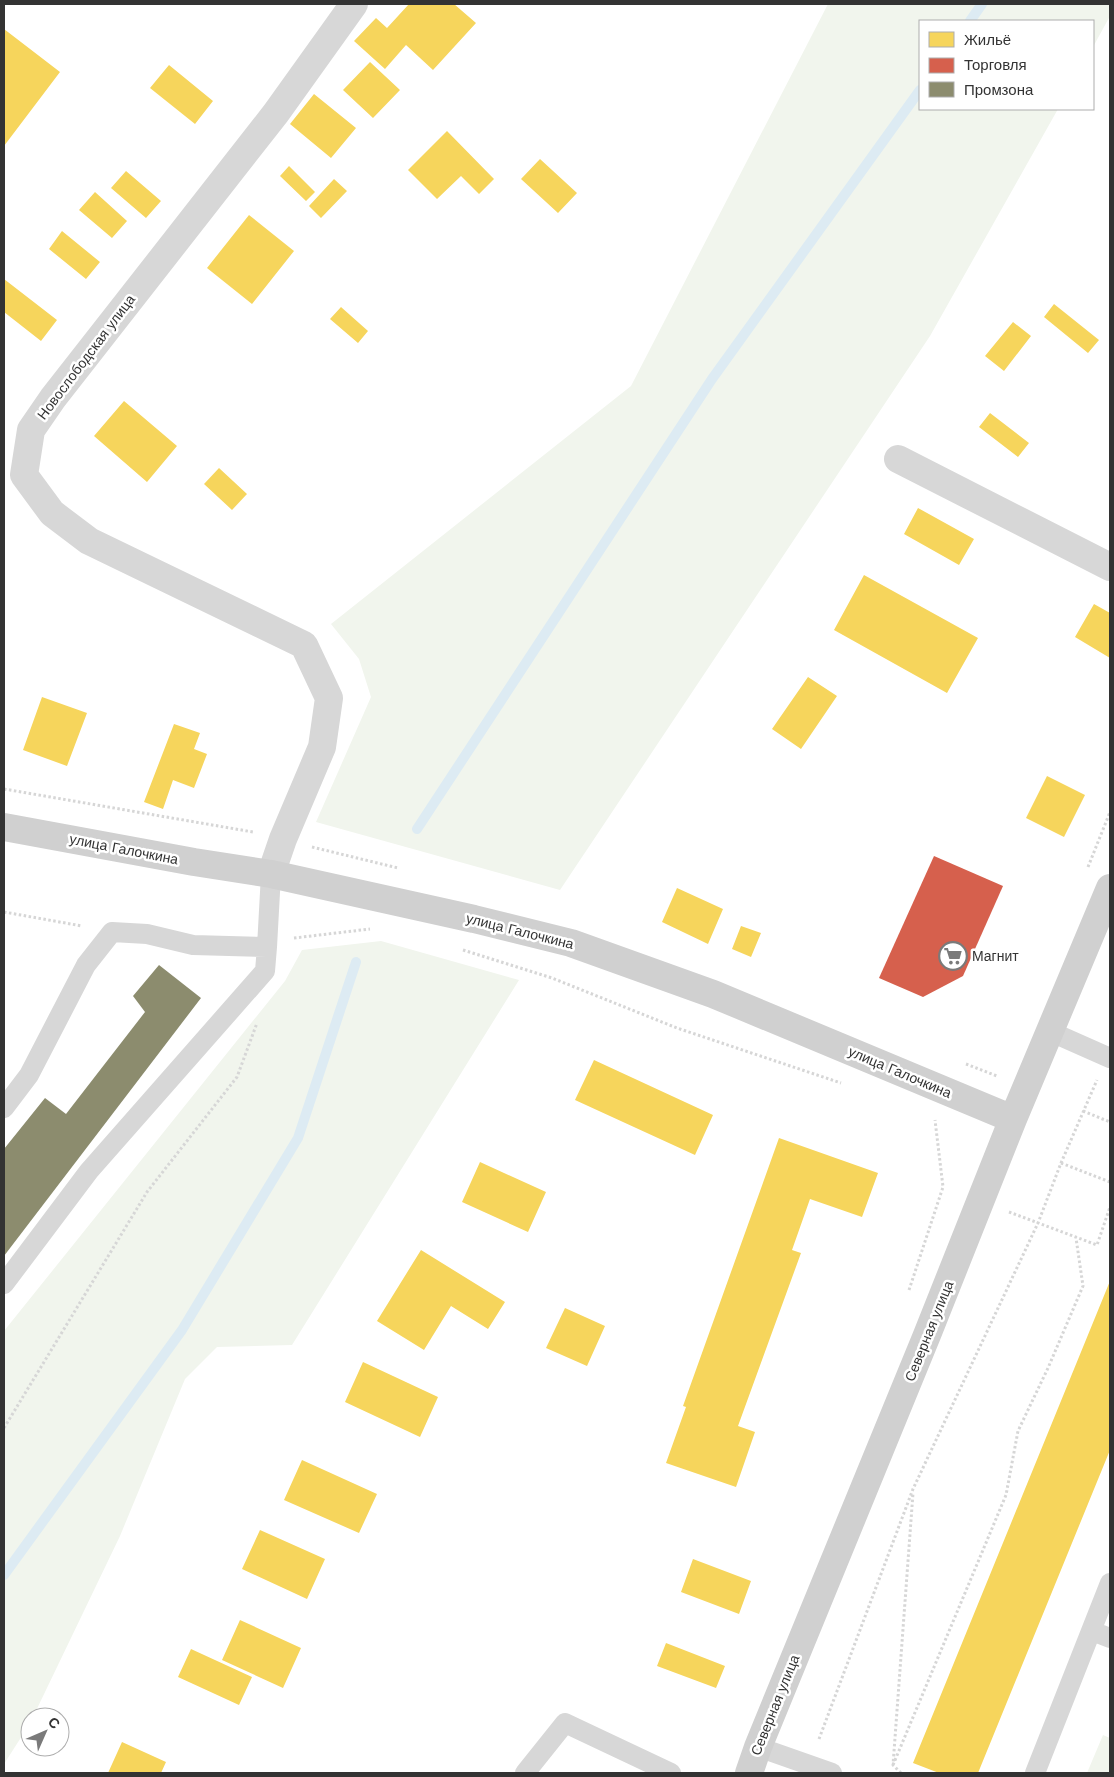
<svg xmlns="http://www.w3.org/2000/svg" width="1114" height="1777" font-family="'Work Sans',sans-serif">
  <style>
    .green { fill: #f1f5ed }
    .homes { fill: #f6d55c }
    .shops { fill: #d6604d }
    .industry { fill: #8c8c6e }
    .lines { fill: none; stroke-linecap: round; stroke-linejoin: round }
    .stream { stroke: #ddebf3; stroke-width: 10 }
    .path { stroke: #d6d6d6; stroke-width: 3; stroke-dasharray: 2.5 2.5; stroke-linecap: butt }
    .lane { stroke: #d7d7d7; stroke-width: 20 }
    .street { stroke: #d7d7d7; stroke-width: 28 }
    .secondary { stroke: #d0d0d0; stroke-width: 28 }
    .labels { text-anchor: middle; stroke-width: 5; stroke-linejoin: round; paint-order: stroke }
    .street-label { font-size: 14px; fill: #333; stroke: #fff }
    .poi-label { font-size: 14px; fill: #333; stroke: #fff; text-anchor: start }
  </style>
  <rect width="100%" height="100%" fill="#fff"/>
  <!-- green -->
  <path class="green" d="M828,4H1110V16L1093,47V21H920V109H1058L930,336L560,890L316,822L371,697L359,659L331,624L631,386Z
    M381,941L519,980L292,1345L217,1347L185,1379L120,1536L33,1717H30L29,1725L4,1764V1331L285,981L302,950Z
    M1103,1735L1110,1738V1773H1087Z"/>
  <!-- homes -->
  <path class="homes" d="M409,4H454L476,23L433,70L406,45L385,69L354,41L376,18L387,28Z
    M4,29L60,72L4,146Z
    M370,62L400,90L373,118L343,90Z
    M169,65L213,101L195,124L150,88Z
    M314,94L356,128L331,158L290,124Z
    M447,131L494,179L479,194L461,176L437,199L408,170Z
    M540,159L577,193L558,213L521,179Z
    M289,166L315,192L306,201L280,176Z
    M126,171L161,201L146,218L111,188Z
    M334,179L347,191L321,218L309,206Z
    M95,192L127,221L112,238L79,210Z
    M249,215L294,251L252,304L207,268Z
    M62,231L100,262L86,279L49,249Z
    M4,279L57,320L41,341L4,312Z
    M1054,304L1099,340L1088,353L1044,317Z
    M341,307L368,331L358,343L330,319Z
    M1013,322L1031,336L1004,371L985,356Z
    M124,401L177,446L147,482L94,436Z
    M990,413L1029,443L1018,457L979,427Z
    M219,468L247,494L232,510L204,484Z
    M918,508L974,539L959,565L904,534Z
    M864,575L978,638L947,693L834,630Z
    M1094,604L1110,613V658L1075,637Z
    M808,677L837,696L801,749L772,729Z
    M42,697L87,713L67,766L23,750Z
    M174,724L200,733L194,749L207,754L194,788L173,780L163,809L144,802Z
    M1047,776L1085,795L1064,837L1026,818Z
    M677,888L723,909L708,944L662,922Z
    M741,926L761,933L751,957L732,949Z
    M594,1060L713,1115L695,1155L575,1100Z
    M779,1138L878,1173L862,1217L810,1199L792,1250L801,1253L738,1426L755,1432L736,1487L666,1463L686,1407L683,1406Z
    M480,1162L546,1192L528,1232L462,1202Z
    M421,1250L505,1302L488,1329L451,1306L424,1350L377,1321Z
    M1110,1281V1450L978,1773H939L913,1763Z
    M565,1308L605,1326L587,1366L546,1348Z
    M363,1362L438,1397L420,1437L345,1402Z
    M302,1460L377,1494L359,1533L284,1500Z
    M260,1530L325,1559L307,1599L242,1569Z
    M693,1559L751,1581L739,1614L681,1592Z
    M240,1620L301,1648L283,1688L222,1660Z
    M666,1643L725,1666L716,1688L657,1666Z
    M191,1649L252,1677L239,1705L178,1677Z
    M122,1742L166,1762L161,1773H108Z"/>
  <!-- shops -->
  <path class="shops" d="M934,856L1003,886L963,976L923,997L879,978Z"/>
  <!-- industry -->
  <path class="industry" d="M159,965L201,998L4,1256V1149L45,1098L66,1114L145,1012L133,996Z"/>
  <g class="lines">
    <!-- stream -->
    <path class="stream" d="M970,21L982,4
      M417,829L712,379L920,90
      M4,1575L182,1330L298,1138L356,962"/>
    <!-- path -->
    <path class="path" d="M4,789L253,832
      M312,847L398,868
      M1088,867L1110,812
      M4,912L82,926
      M294,938L370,929
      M463,950L552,978L677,1028L841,1083
      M966,1064L997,1076
      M1083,1111L1110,1122
      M1061,1163L1110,1182
      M1009,1212L1097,1245L1110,1207
      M909,1290L943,1187L935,1120
      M4,1428L147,1192L237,1077L257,1023
      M819,1739L913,1489L1038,1223L1061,1163L1097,1080
      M893,1765L1006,1495L1018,1431L1048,1368L1083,1286L1076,1238
      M901,1773L893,1765L913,1493"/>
    <!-- lane -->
    <path class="lane" d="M1049,1031L1110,1058
      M4,1108L29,1075L86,965L112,932L147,934L193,945L267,947L271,874
      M4,1284L89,1171L265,971L267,947
      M1092,1631L1110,1638
      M758,1747L832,1773
      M525,1773L565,1723L671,1773
      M1035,1773L1110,1583"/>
    <!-- street -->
    <path class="street" d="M898,459L1110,567
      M271,874L283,839L322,747L329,698L304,645L89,541L52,513L24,475L31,430L53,398L276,113L354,4"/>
    <!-- secondary -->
    <path class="secondary" d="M4,827L194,862L271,874L474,919L571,943L713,994L1013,1119
      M749,1773L758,1747L927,1335L1013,1119L1110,888"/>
  </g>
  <!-- icons -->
  <defs>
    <symbol id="supermarket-ring" viewBox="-11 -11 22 22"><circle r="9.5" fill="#fff" stroke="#7a7a7a" stroke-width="1.5"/><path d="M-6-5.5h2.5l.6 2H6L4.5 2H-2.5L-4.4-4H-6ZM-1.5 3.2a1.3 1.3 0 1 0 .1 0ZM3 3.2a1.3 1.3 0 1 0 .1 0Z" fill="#7a7a7a"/></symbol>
  </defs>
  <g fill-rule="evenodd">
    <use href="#supermarket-ring" x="937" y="940" width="32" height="32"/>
  </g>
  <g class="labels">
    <!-- street labels -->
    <g class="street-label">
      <text transform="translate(86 357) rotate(-53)" y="5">Новослободская улица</text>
      <text transform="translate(124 849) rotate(11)" y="5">улица Галочкина</text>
      <text transform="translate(520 931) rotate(14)" y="5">улица Галочкина</text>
      <text transform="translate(900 1072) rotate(23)" y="5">улица Галочкина</text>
      <text transform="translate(929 1331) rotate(-68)" y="5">Северная улица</text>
      <text transform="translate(775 1705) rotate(-68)" y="5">Северная улица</text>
    </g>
    <!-- poi labels -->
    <g class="poi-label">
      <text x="972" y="961">Магнит</text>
    </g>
  </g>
  <!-- border -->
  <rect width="1114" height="1777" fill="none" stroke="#333333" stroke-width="10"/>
  <!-- legend -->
  <rect x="919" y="20" width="175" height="90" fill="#ffffff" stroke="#adadad"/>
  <rect x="929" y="32" width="25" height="15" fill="#f6d55c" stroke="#adadad"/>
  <text x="964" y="45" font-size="15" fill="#333333">Жильё</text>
  <rect x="929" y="58" width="25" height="15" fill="#d6604d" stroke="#adadad"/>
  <text x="964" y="70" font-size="15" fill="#333333">Торговля</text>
  <rect x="929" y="82" width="25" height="15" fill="#8c8c6e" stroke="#adadad"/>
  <text x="964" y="95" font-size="15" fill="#333333">Промзона</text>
  <!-- north arrow -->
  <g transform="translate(45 1732) rotate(45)"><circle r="24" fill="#ffffff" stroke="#adadad"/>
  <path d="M0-4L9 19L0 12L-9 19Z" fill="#7a7a7a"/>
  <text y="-8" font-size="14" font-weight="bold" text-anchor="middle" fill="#333333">С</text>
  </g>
</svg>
